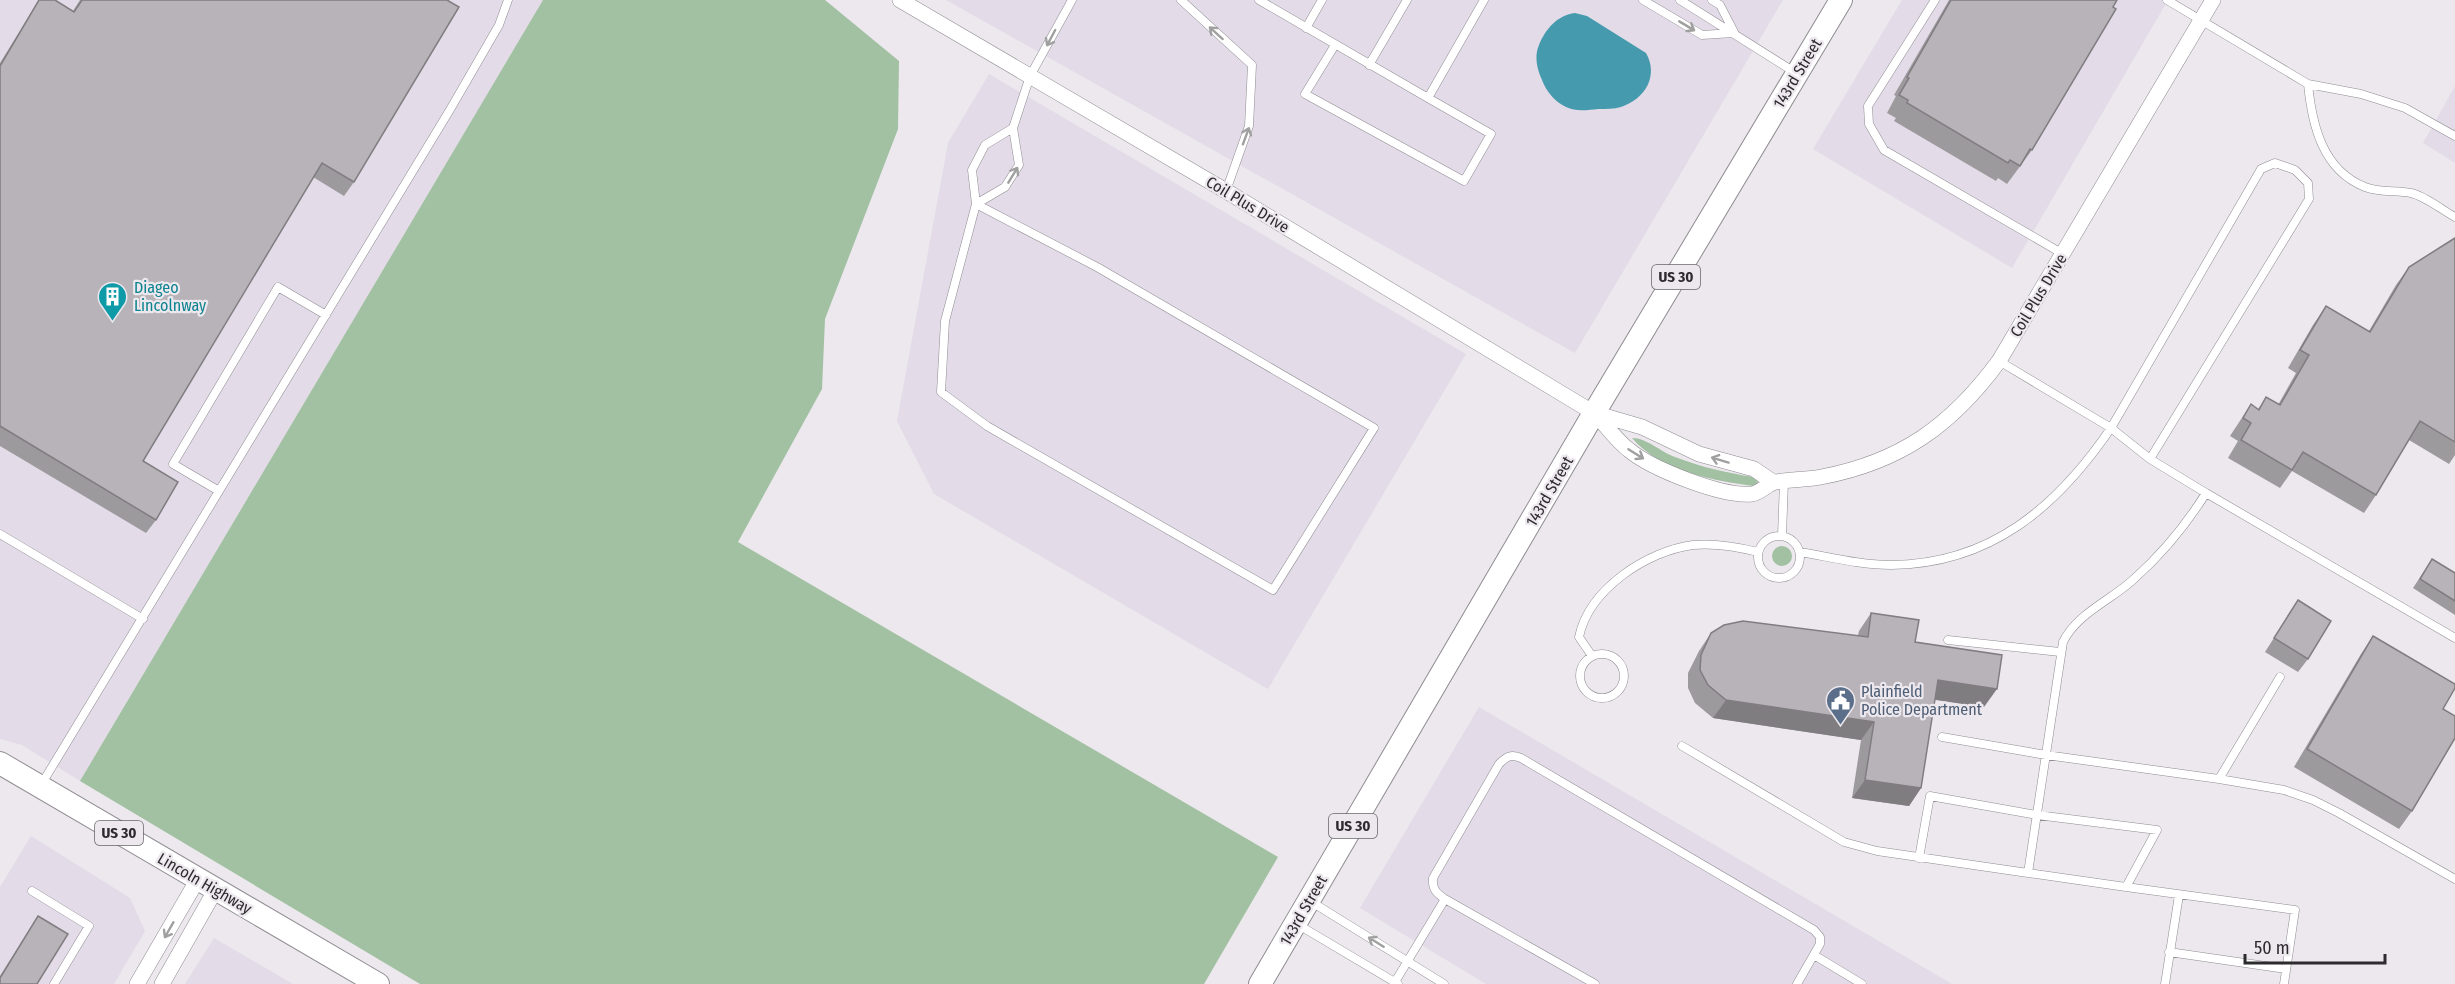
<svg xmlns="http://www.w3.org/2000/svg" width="2455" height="984" font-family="'Fira Sans Condensed',sans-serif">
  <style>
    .built { fill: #e3dbe8 }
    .green { fill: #a2c1a2 }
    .water { fill: #459aae }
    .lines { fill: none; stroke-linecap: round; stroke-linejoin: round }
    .lane-casing { stroke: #8f8c91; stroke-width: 9 }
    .street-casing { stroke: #8f8c91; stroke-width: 16 }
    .primary-casing { stroke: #8f8c91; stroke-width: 24 }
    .lane { stroke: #fff; stroke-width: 8 }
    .street { stroke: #fff; stroke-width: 15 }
    .primary { stroke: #fff; stroke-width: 22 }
    .wall { fill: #9d9a9e }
    .shaded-wall { fill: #807d81 }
    .building { fill: #b7b3b8; stroke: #807d81; stroke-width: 1.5 }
    .oneway { stroke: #a0a0a0 }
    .labels { text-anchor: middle; stroke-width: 4.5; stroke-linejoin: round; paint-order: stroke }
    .shield { fill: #ece8ee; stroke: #666467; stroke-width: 1.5 }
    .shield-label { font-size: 15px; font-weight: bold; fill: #2d2b2d }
    .street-label { font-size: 16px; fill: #2d2b2d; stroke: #ece8ee }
    .culture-label { font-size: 16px; fill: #0d838f; stroke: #ece8ee; text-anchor: start }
    .service-label { font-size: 16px; fill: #4e5e75; stroke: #ece8ee; text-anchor: start }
  </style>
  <rect width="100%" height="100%" fill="#ece8ee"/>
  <!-- built -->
  <path class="built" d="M0,0H543L80,781L22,745L0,739Z
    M946,0H1783L1575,353Z
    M1902,0H2168L2012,268L1813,149Z
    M989,74L1466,354L1268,689L934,494L897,421L948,143Z
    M2455,86V163L2423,143Z
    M1479,707L1952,984H1486L1360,908Z
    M31,836L130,898L145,931L114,984H0V887Z
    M214,938L293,984H185Z"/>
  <!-- green -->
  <path class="green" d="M543,0H825L899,61L898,129L825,319L822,389L738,542L1278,857L1204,984H420L80,781Z
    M1632,438C1647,438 1661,452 1675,457C1701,467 1727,473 1754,477L1758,482L1754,486C1714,481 1660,471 1632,438Z
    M1772 556a10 10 0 1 1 20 0a10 10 0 1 1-20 0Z"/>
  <!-- water -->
  <path class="water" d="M1575,13L1587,16L1646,53C1659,76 1645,99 1621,107C1614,109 1606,109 1598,109C1588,110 1576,112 1566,107C1555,102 1546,91 1542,80C1537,69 1534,56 1539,45C1546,28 1558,15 1575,13Z"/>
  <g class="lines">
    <defs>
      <path id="lane" d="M1181,0L1252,65L1249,126L1226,191
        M1259,0L1428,98
        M1643,0L1702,35L1733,33
        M1680,0L1796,73
        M1712,0L1720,5L1734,32
        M1935,0L1868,106L1869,124L1884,150L2063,254
        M2167,0L2308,84C2312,124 2322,170 2365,187C2380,193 2395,190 2411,193C2425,196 2442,210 2455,217
        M1306,28L1322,0
        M1335,45L1305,94L1464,181L1491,134L1428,98L1484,0
        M1369,65L1407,0
        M2308,84L2361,94L2405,108L2455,136
        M976,204L1097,267L1374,428L1273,590L987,426L941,392L945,321L976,204L972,170L985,145L1013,128
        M976,204L1005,187L1019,165L1013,128L1030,76L1072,0
        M219,491L173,464L278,287L326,315
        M2206,493L2455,638
        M0,534L143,619
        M1758 557a21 21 0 1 1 42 0a21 21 0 1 1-42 0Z
        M1782,536L1784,481
        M1800,552C1830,557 1860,565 1891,565C1991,564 2057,507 2111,428L2261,169L2275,163L2295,170L2308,183L2309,199L2150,459
        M1948,640L2060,652
        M1580 676a22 22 0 1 1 44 0a22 22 0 1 1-44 0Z
        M1592,656L1579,637C1589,589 1647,551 1693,545C1714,543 1738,547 1758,552
        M1942,737L2046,755L2219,779L2284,790L2313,800L2339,813L2455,879
        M1682,746L1844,842L1877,851L2028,873L2063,642C2077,613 2112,600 2135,578C2163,553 2186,525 2206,493L2150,459L2111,428L1999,361
        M2219,779L2280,677
        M41,785L451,108L499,25L508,0
        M1919,858L1930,796L2037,815L2157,830L2126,887L2028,873
        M2126,887L2295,910L2284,984
        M32,891L89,926L54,984
        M1445,899L1595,984
        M1310,901L1444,984
        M1297,924L1398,984
        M2169,952L2286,969
        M1814,955L1862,984
        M1395,982L1445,899C1436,893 1432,889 1433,878L1499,764C1507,756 1511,754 1521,758L1814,930L1820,937V944L1797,984
        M2165,984L2179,895"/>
      <path id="street" d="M900,0L1226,191L1594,413L1642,427L1699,454L1754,469L1773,482
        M1594,413C1606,425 1616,440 1629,450C1652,469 1722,497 1752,494C1760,493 1767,484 1776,482C1791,479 1806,480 1821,477C1901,462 1952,425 1999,361L2213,0
        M137,984L198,879
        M162,984L216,889"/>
      <path id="primary" d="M0,763L378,984
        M1260,984L1594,413L1841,0"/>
    </defs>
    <!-- lane casing -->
    <use href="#lane" class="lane-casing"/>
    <!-- street casing -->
    <use href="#street" class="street-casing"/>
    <!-- primary casing -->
    <use href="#primary" class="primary-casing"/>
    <!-- lane -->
    <use href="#lane" class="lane"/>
    <!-- street -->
    <use href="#street" class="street"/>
    <!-- primary -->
    <use href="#primary" class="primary"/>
  </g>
  <!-- wall -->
  <path class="wall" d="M39,0H55L73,11L80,0H447L354,182L344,196L313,177L143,461L156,520L146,533L0,446V63Z
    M1949,0H2117L2032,150L2007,184L1998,178L1996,181L1894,121L1896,118L1887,113L1896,96L1894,95Z
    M2455,238V455L2449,464L2409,440L2376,495L2364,513L2292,471L2280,488L2228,458L2238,441L2230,436L2251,404L2258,409L2266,397L2278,405L2296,373L2288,368L2313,325L2326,306L2369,331L2396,285L2409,267Z
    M2432,559L2455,573V615L2413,588Z
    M2298,600L2308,659L2298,672L2265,652Z
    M1871,613L1915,642L1984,707L1935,700L1921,788L1909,806L1852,798L1861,740L1713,718L1695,703L1688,688V673L1699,651L1711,633L1858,635L1859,631Z
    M2373,636L2443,709L2412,811L2399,829L2294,767L2361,654Z
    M38,916L0,984V976L29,930Z"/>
  <!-- shaded-wall -->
  <path class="shaded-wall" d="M1938,680L1997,689L1984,707L1925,698Z
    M1726,700L1874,722L1861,740L1713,718Z
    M1865,780L1921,788L1909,806L1852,798Z"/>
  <!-- building -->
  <path class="building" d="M39,0H55L74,12L82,0H447L459,7L354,182L322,163L143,461L178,482L156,520L0,426V66Z
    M1951,0H2117L2113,7L2116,9L2032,150L2030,149L2020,166L2010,160L2008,163L1907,103L1908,100L1899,95L1909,78L1907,77Z
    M2455,238V442L2420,421L2376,495L2303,452L2292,470L2241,440L2251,423L2243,418L2251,404L2259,410L2266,397L2280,405L2309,355L2300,350L2326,306L2370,332L2409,267Z
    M2432,559L2455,573V601L2420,579Z
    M2298,600L2331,621L2308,659L2274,638Z
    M1871,613L1919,620L1915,642L2002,655L1997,689L1938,680L1921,788L1865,780L1874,722L1726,700L1708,685L1700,670L1701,655L1711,633L1724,625L1743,621L1868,637Z
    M2373,636L2455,684V688L2443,709L2455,716V738L2412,811L2307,749Z
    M38,916L68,934L37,984H0V978Z"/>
  <!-- one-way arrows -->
  <defs><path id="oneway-shaft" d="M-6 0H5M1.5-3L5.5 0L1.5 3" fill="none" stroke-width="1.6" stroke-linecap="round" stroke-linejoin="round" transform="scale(1.5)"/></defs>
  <g class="oneway">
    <use href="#oneway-shaft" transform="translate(1687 26) rotate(31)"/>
    <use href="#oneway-shaft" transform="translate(1216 33) rotate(-138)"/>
    <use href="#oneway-shaft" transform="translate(1051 38) rotate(118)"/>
    <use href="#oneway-shaft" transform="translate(1246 136) rotate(-70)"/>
    <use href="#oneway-shaft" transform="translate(1013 175) rotate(-59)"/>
    <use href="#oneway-shaft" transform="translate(1636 454) rotate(32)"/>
    <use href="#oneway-shaft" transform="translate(1720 460) rotate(-163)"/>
    <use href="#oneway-shaft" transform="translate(169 930) rotate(120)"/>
    <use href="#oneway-shaft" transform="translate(1376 942) rotate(-148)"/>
  </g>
  <!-- icons -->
  <defs>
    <symbol id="building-pin" viewBox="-11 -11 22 30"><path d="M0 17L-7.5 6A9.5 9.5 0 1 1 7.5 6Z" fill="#0f9aa8" stroke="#ece8ee"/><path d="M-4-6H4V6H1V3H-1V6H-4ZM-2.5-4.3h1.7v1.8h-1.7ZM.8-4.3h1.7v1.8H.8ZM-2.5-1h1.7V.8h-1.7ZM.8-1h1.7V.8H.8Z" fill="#fff"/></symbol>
    <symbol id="civic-pin" viewBox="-11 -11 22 30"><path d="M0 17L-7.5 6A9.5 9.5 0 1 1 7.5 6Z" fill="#5c6f8a" stroke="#ece8ee"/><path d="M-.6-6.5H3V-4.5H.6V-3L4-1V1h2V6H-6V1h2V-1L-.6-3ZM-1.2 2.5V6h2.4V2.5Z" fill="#fff"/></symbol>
  </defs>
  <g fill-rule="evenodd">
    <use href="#building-pin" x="96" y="280" width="33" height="45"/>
    <use href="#civic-pin" x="1824" y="684" width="33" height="45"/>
  </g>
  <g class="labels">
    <!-- shield labels -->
    <g class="shield">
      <rect x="1652" y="265" width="48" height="24" rx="4.5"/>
      <rect x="1329" y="814" width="48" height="24" rx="4.5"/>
      <rect x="95" y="821" width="48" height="24" rx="4.5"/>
    </g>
    <g class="shield-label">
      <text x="1676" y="282">US 30</text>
      <text x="1353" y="831">US 30</text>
      <text x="119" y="838">US 30</text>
    </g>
    <!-- street labels -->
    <g class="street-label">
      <text transform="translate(1797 73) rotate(-59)" y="6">143rd Street</text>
      <text transform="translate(1248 204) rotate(31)" y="6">Coil Plus Drive</text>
      <text transform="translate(2038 295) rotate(-59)" y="6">Coil Plus Drive</text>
      <text transform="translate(1549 491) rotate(-60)" y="6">143rd Street</text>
      <text transform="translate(205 883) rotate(30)" y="6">Lincoln Highway</text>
      <text transform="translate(1303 910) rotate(-60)" y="6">143rd Street</text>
    </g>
    <!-- culture labels -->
    <g class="culture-label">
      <text x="134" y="293">Diageo<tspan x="134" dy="18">Lincolnway</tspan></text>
    </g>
    <!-- service labels -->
    <g class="service-label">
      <text x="1861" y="697">Plainfield<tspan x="1861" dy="18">Police Department</tspan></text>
    </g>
  </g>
  <!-- scale -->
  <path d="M2245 954v9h140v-9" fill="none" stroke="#2d2b2d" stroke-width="3"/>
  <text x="2254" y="954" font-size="18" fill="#2d2b2d" stroke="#ece8ee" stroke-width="4.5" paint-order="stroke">50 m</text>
</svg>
